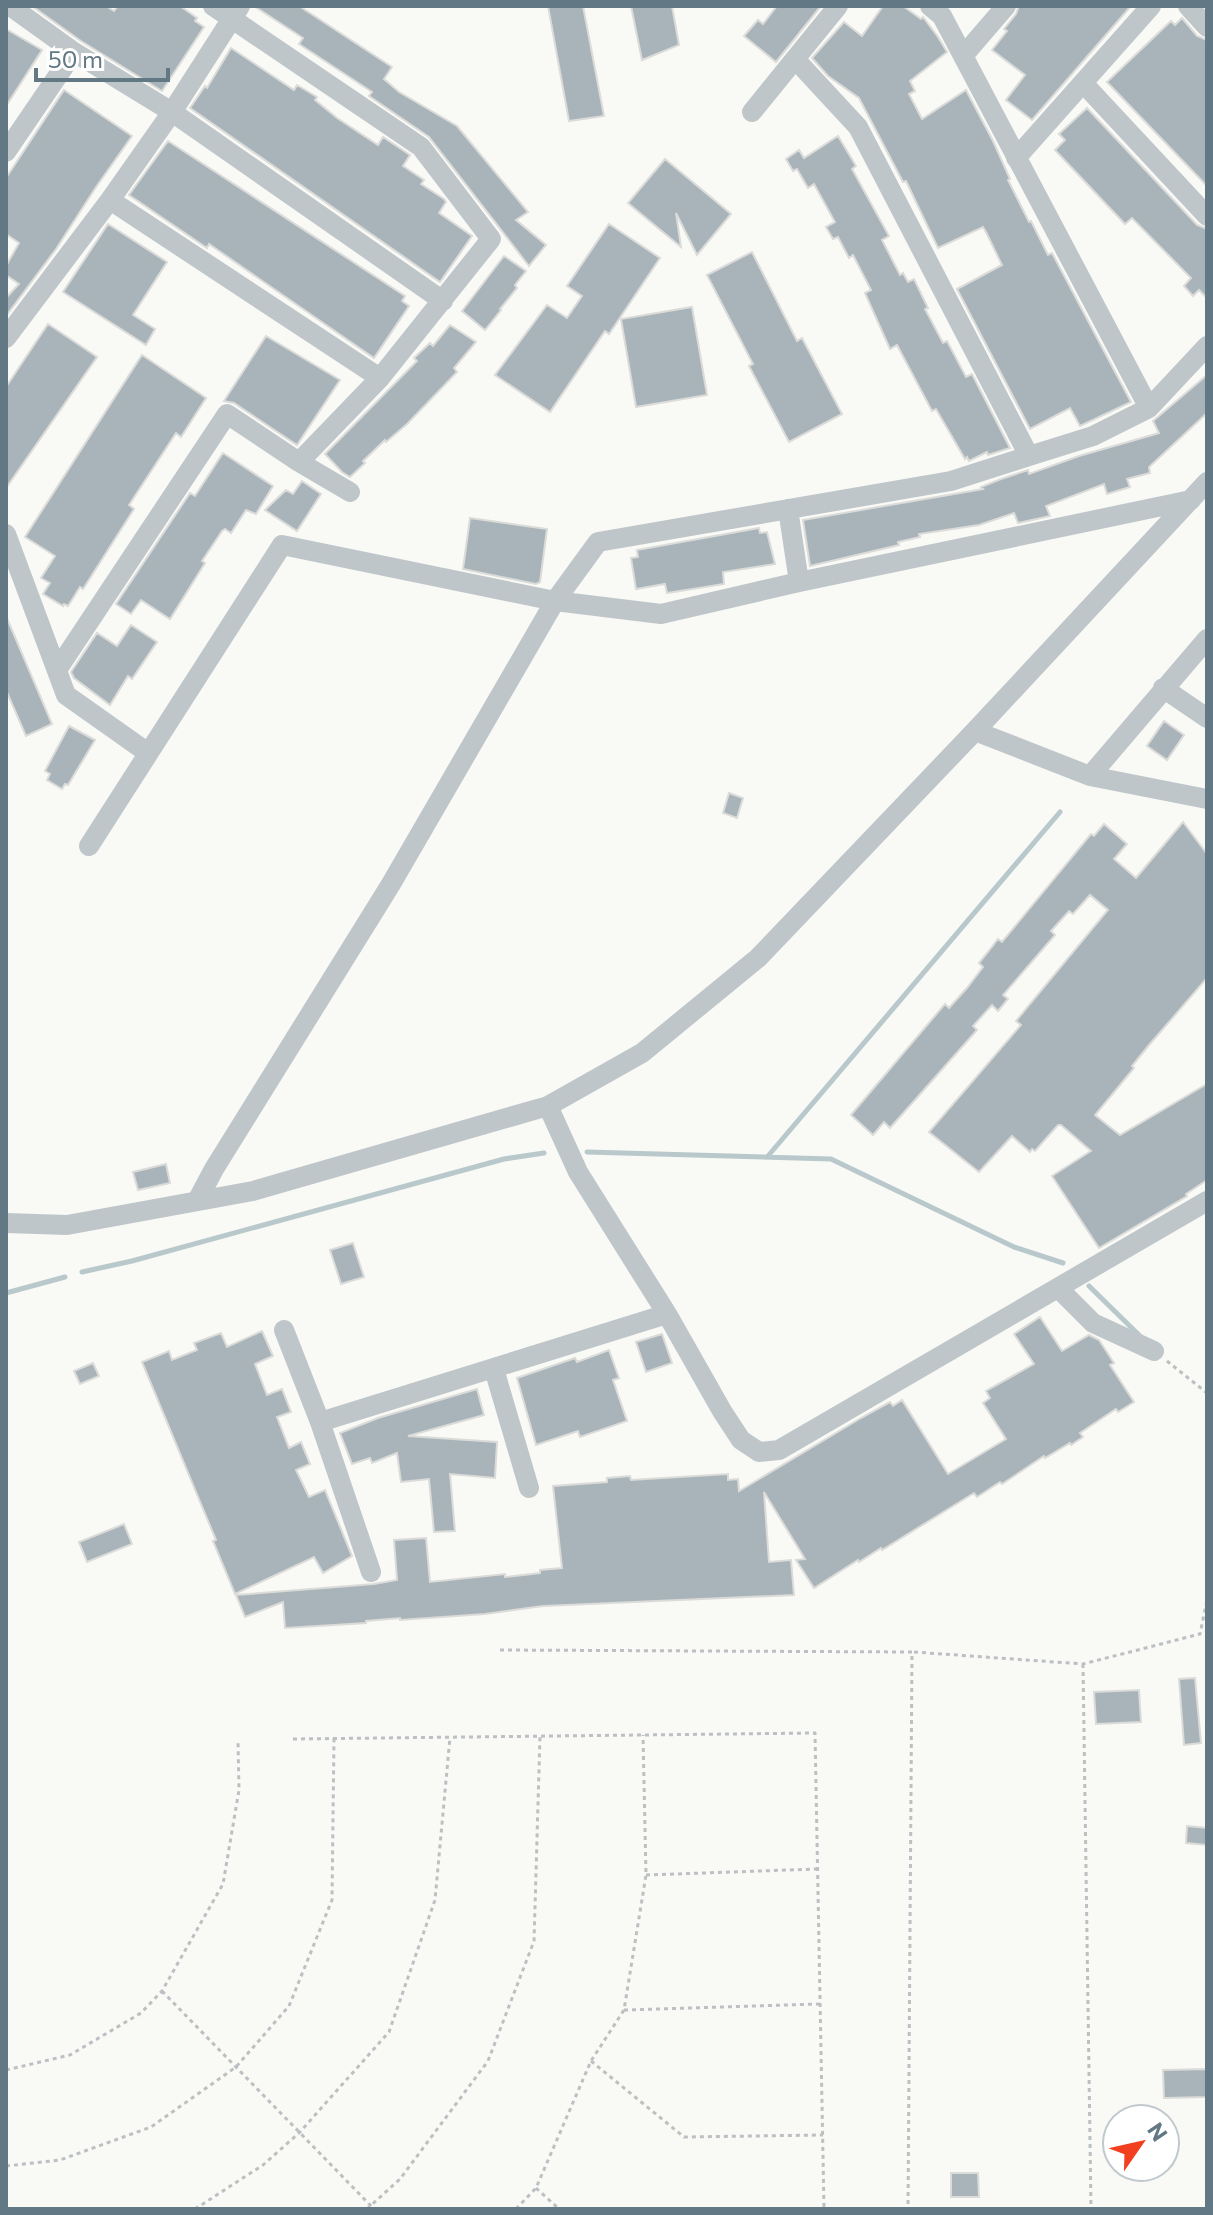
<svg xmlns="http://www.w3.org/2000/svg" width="1213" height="2215" font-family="Commissioner,sans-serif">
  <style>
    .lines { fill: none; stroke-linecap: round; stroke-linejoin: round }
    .stream { stroke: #b8c8cb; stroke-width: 5 }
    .building { fill: #a8b4b9; stroke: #dbdbd9; stroke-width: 2 }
    .path { stroke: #bcc0c3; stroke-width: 3; stroke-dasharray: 4 4; stroke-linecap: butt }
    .minor { stroke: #bfc6c9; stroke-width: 20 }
  </style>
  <rect width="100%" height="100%" fill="#f9f9f6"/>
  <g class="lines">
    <!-- stream -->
    <path class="stream" d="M587,1152L831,1159L1014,1247L1063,1263
      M768,1156L1060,812
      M82,1272L132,1261L504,1159L544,1153
      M1089,1286L1141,1337
      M6,1293L65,1277"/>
  </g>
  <!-- building -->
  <path class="building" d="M32,6H106L114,11L118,6H180L197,18L195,21L204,27L162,91L81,41Z
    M254,6H299L392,67L384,79L399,92L457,126L528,212L516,220L546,245L529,266L429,137L369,96L372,92L299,44L303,38Z
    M548,6H583L604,116L569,121Z
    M631,6H672L679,45L642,60Z
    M777,6H821L776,62L744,36L758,20L763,24Z
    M883,6H903L921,19L923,17L938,37L947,52L910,81L915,91L909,94L922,119L966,90L993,141L1010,179L1008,180L1029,222L1031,221L1048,255L1052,253L1131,402L1080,426L1070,408L1030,429L957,289L1002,265L986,232L983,227L938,248L906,181L903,182L859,98L828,76L812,58L844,22L862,36Z
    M1019,6H1131L1032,120L1006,100L1025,75L992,50L1007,31L1004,29L1016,14Z
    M1182,18L1197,36L1207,40V186L1107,82L1171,21L1175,25Z
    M6,29L42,50L6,106Z
    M231,48L294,90L297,85L317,97L315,100L337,118L378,145L383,137L410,155L403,166L424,180L421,184L444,199L446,202L439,213L472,236L440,282L190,108L205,86L207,88Z
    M64,90L132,136L96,187L56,249L6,316V298L19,284L6,275V266L19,243L6,234V178Z
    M1087,108L1197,225L1207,229V298L1199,290L1193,296L1184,286L1191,278L1132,218L1125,224L1055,150L1065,140L1059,134Z
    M838,136L856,166L852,169L889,236L882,240L900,275L903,273L908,282L914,279L928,308L925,309L943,343L947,341L966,377L972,374L1010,448L988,455L987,452L969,461L967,457L965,459L936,409L932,411L897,345L890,349L865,293L871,290L853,255L849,258L838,237L833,239L826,227L835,222L814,184L808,188L797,169L793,171L786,159L799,150L804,158Z
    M168,141L405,296L402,301L409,306L374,358L209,244L207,248L129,195Z
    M665,159L731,214L697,255L676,213L681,247L628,203Z
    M108,224L167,262L133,315L155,329L146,345L63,292Z
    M609,224L660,258L609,334L605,331L550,412L495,375L547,305L567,318L582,296L567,286Z
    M752,252L797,341L802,338L842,414L789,442L749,366L753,364L707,275Z
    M504,256L526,271L515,285L517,288L500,309L501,310L485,330L462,311Z
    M692,307L707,395L636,407L621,319Z
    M48,324L97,357L6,488V387Z
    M450,325L476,342L454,368L457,372L407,424L386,442L385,440L363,461L365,463L350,477L342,472L325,454L417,361L414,358L430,343L433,346Z
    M266,336L340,380L297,445L234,403L224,401Z
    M142,355L206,398L181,437L176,433L129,505L134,509L83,589L80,587L68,606L64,604L63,606L43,594L50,583L41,578L55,556L25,537Z
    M1207,375V413L1149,467L1150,473L1127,479L1130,487L1107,494L1104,484L1046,506L1050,516L1018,523L1014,513L979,525L919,534L920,537L898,542L899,545L810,566L803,520L983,489L981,487L1001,479L1028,470L1029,474L1079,456L1159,433L1153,421Z
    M223,453L273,486L256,514L246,510L231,533L225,529L222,531L202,561L205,563L170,619L141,600L131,614L116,604L190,493L195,496Z
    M302,481L321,494L297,531L265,510L286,490L293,494Z
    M470,518L547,529L540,582L536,584L463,569Z
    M759,528L760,533L767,532L775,564L723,572L724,584L667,593L665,584L636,589L631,558L638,557L637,550Z
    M6,616L52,724L26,736L6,690Z
    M131,625L157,642L132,679L128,676L110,705L74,678L71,672L97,633L117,646Z
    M1164,721L1184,735L1167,760L1147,746Z
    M69,726L95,740L68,785L65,784L62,789L47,780L50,774L45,771Z
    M729,793L743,798L737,818L723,813Z
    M1183,822L1207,854V978L1149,1045L1132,1066L1134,1068L1095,1115L1120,1135L1207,1084V1180L1186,1194L1187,1196L1099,1248L1052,1176L1091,1151L1061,1125H1058L1035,1151L1032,1149L1030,1152L1012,1136L979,1172L929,1132L1021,1025L1016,1021L1108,910L1090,895L1073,914L1069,911L1051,931L1055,935L1003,995L1008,999L998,1011L992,1005L973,1026L977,1030L890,1128L884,1122L873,1135L851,1115L945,1004L949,1008L967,988L983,967L979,963L988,952L998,939L1002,942L1091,834L1094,836L1104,824L1127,844L1114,859L1136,878Z
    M166,1164L170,1183L138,1190L133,1172Z
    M353,1243L364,1277L341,1284L330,1250Z
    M1040,1317L1062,1351L1089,1335L1099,1340L1114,1363L1110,1365L1134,1402L1118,1412L1116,1409L1080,1433L1083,1437L1071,1445L1070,1443L1045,1458L1044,1456L1002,1484L1000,1482L977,1497L974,1493L882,1550L881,1548L859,1562L858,1560L814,1588L796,1560L805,1559L764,1492L769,1562L791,1560L794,1595L543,1606L485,1614L400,1620V1618L366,1621V1623L285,1628L283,1602L245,1617L236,1595L374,1584L397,1580L394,1540L426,1538L430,1582L505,1574V1577L540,1573V1570L562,1568L553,1486L607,1482V1478L630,1476L631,1480L728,1474V1480L738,1479L739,1491L861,1418L890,1402L893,1406L902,1400L948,1474L1006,1439L983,1403L990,1398L986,1391L1034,1364L1014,1334Z
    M262,1331L273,1356L255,1364L267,1395L282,1389L291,1412L277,1417L289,1448L301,1442L310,1464L296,1470L309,1497L325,1490L352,1556L323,1573L314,1557L235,1594L213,1541L216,1540L142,1362L169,1351L172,1360L197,1350L194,1343L221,1333L227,1347Z
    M662,1334L672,1363L646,1372L636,1342Z
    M609,1350L619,1378L613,1380L627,1421L580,1437L578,1431L536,1445L517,1378L575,1358L577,1362Z
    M93,1363L99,1376L80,1384L74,1371Z
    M477,1389L484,1415L408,1436L497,1442L495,1478L450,1474L455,1531L434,1532L429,1479L401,1482L397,1453L372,1463L370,1458L352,1464L340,1433L378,1418Z
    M124,1524L132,1544L87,1562L79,1542Z
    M1195,1678L1201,1743L1184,1745L1179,1679Z
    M1139,1690L1141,1722L1096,1724L1094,1692Z
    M1187,1826L1207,1828V1845L1186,1843Z
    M1207,2069V2097L1164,2098L1163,2070Z
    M951,2173H978L979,2197H951Z"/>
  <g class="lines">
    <!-- path -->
    <path class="path" d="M1167,1361L1207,1393
      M500,1650L912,1652L908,2209
      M914,1652L1083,1664L1200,1634L1207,1600
      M1083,1664L1091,2209
      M293,1739L815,1733L824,2209
      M646,1875L817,1869
      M162,1991L374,2209
      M624,2010L820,2004
      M591,2061L684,2137L823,2135
      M6,2070L70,2055L141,2013L162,1991L223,1884L239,1790L238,1741
      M6,2166L60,2160L151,2127L236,2067L289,2006L332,1900L334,1738
      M536,2188L559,2209
      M195,2209L263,2165L299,2133L389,2032L435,1900L450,1737
      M367,2209L400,2179L488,2061L534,1941L540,1736
      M516,2209L536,2188L591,2061L624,2010L646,1875L643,1735"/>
    <!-- minor -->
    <path class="minor" d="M10,6L74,52L172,112L443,301
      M213,6L421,147L491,239L380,378L299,462
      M930,6L942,16L1149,408
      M1188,6L1207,27
      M963,56L1006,6
      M796,60L858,127L1029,456
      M1084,84L1207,216
      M752,112L838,6
      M6,152L74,52
      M1016,158L1151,6
      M110,200L380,378
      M6,338L110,200L172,112L240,6
      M788,509L799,582
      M6,534L66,695L148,753
      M57,670L227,414L299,462L350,492
      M1163,688L1207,718
      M975,731L1090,776L1207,799
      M1090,776L1207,639
      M89,846L282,545L555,601L661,614L799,582L1191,500
      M548,1106L578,1172L667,1314L722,1411L741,1440L759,1452L779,1450L1207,1201
      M197,1201L214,1169L391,884L555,601L598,542L951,481L1029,456L1093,436L1149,408L1207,346
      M6,1223L67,1225L253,1191L548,1106L642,1053L758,958L975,731L1207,482
      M1058,1288L1093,1323L1154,1351
      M284,1330L320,1422L371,1572
      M494,1369L529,1488
      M320,1422L667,1314"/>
  </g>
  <!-- border -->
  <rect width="1213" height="2215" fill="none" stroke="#627884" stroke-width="16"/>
  <!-- north arrow -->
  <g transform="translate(1141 2143) rotate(56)"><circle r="38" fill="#ffffff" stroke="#c0c9ce" stroke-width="2"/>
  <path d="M0-6L14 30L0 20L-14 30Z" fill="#f13f1f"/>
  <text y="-12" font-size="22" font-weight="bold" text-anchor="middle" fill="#627884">N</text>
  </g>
  <!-- scale -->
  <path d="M36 68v12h132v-12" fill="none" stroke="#627884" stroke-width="4"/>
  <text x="48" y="68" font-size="24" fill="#627884" stroke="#ffffff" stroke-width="6" paint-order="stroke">50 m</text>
</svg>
